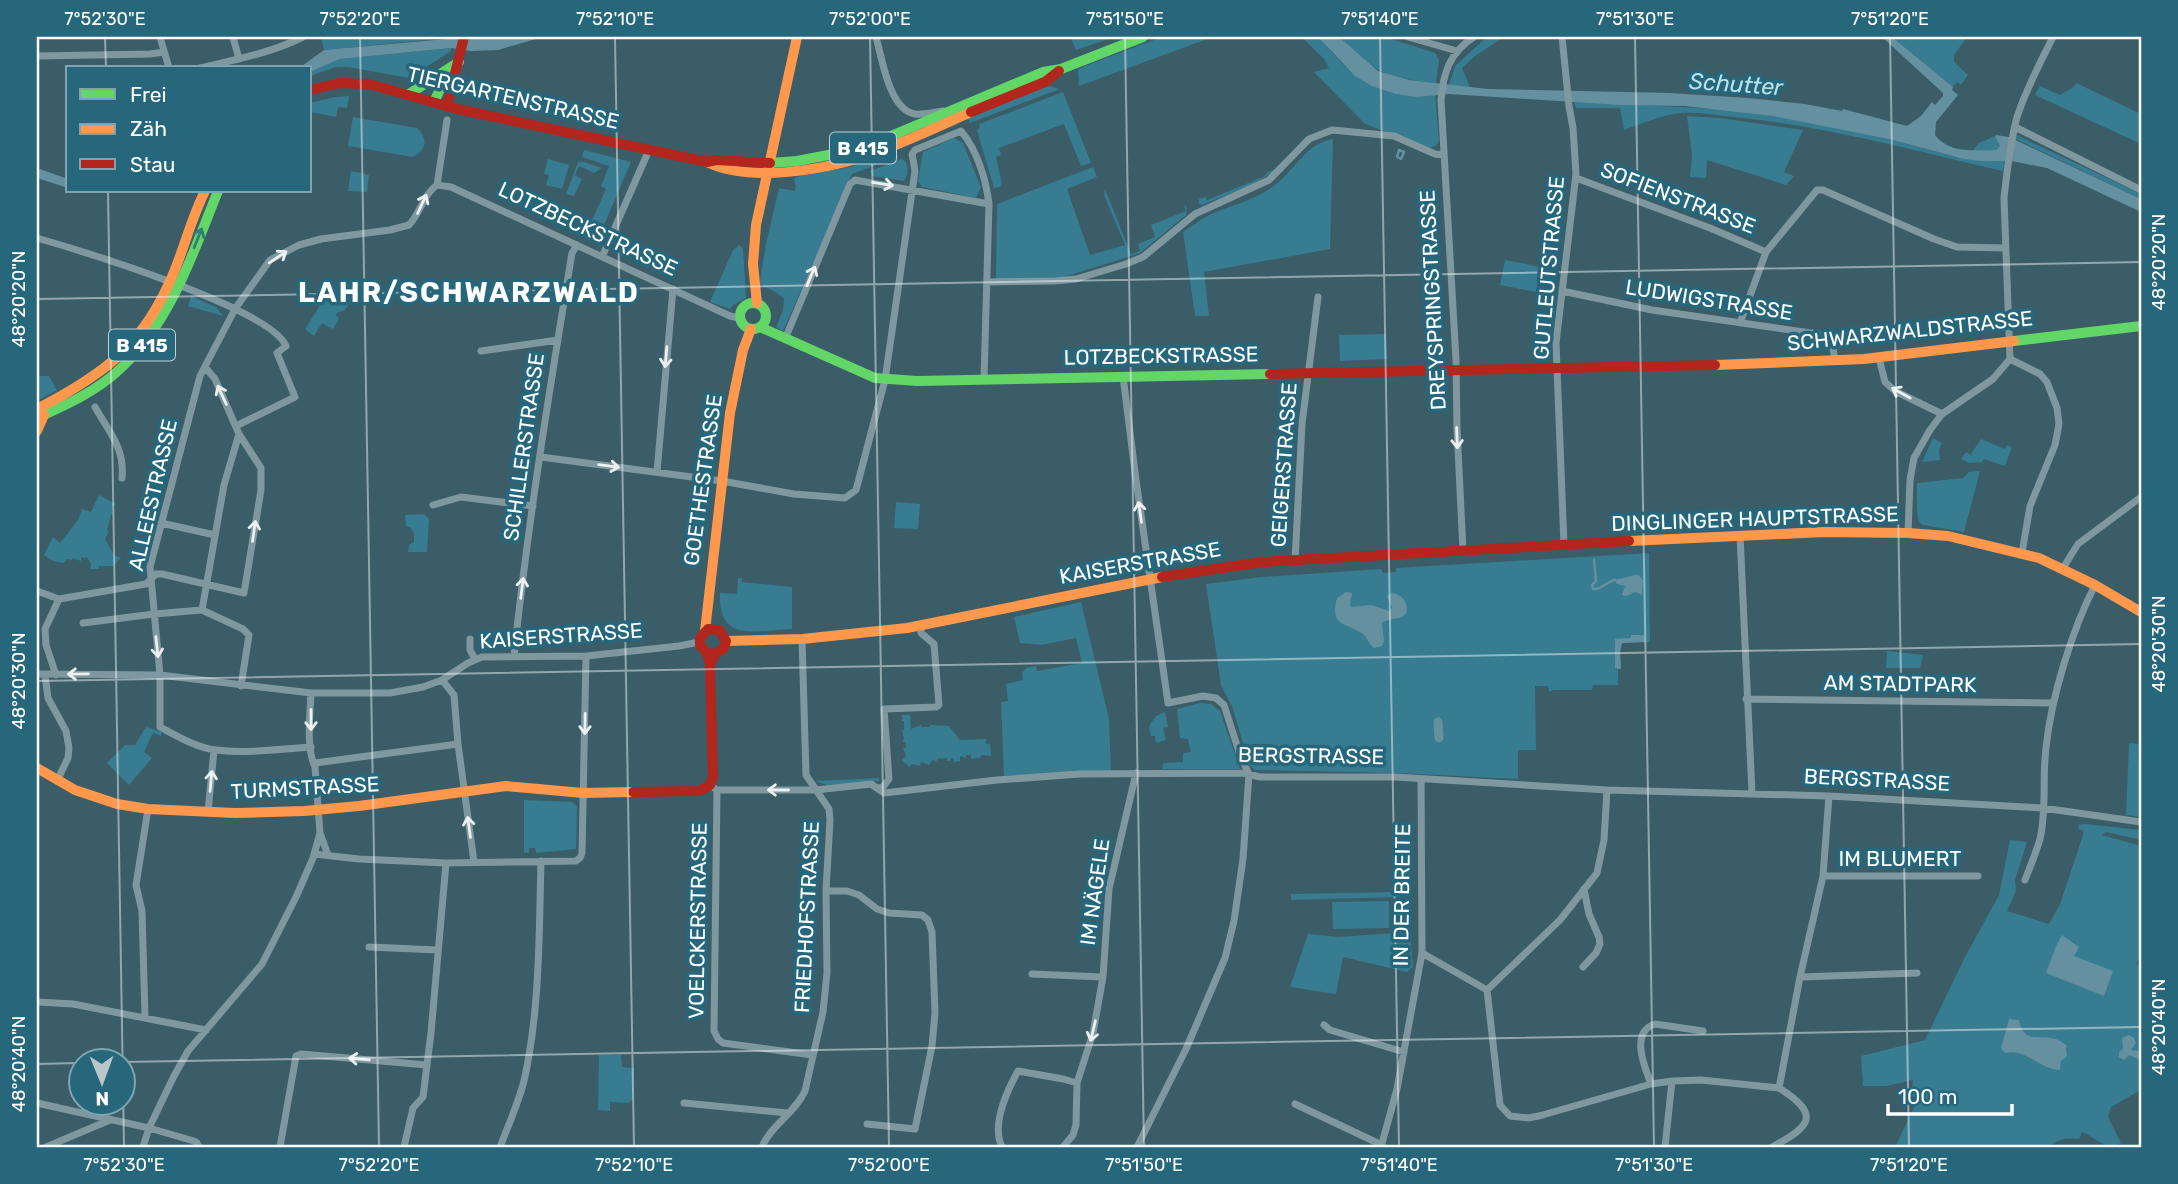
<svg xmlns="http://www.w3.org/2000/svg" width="2178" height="1184" font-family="Rubik,sans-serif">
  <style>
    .green { fill: #377c91 }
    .water { fill: #64909f }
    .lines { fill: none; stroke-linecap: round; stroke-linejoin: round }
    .stream { stroke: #64909f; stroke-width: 2.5 }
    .canal { stroke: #64909f; stroke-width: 9 }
    .street { stroke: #7f989f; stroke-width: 7 }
    .fast { stroke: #63d668; stroke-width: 10 }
    .slow { stroke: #ff974d; stroke-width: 10 }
    .jam { stroke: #b3261e; stroke-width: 10 }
    .oneway { stroke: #ecf0f1 }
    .oneway2 { stroke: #327d78 }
    .ticks { fill: none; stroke: #fff; stroke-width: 2; stroke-opacity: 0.45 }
    .labels { text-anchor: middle; stroke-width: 7; stroke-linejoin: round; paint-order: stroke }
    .shield { fill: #26677c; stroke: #bed1d8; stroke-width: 2 }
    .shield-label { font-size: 19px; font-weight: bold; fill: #fff }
    .street-label { font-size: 21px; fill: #fff; stroke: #26677c }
    .water-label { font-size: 23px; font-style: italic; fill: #bae2ed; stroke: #26677c }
    .district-label { font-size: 28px; font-weight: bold; letter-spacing: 2px; fill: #fff; stroke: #26677c }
    .neatline { fill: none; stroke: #fff; stroke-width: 2.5 }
    .ticks-label { font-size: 18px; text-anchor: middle; fill: #fff }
  </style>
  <rect width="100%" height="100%" fill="#3a5d68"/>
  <!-- green -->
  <path class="green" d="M321,37H457L324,50Z
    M1070,37H1114L1076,50Z
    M1162,37H1213L1079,86L1078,70L1085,66Z
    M1302,37H1318C1343,64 1354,82 1392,91C1407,95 1419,96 1435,94L1439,140L1437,145L1430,148L1365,124L1314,72L1329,68L1324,59Z
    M1339,37H1385L1435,53L1439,60L1436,83C1387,78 1374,73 1339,37Z
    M1487,37H1504L1475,56L1462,68L1470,87L1449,85L1455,66Z
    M1892,37H1967L1954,55V62L1968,75L1961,85L1957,82L1953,87Z
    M451,48V51L409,78L348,67H336L310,76V72L340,59Z
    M2076,83L2141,114V144L2035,95L2040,86L2060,95L2074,87Z
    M1044,85L1060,89L970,123L967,116Z
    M1063,92L1091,163L1081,166L1064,124L999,148L1001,155L996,157L1002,184L1000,187L994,188L978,134L977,130L980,127L979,124Z
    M349,96L347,108L338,107L336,117L310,112V103L335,97Z
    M1574,101C1641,107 1709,105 1776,116C1814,123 1853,130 1890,139C1932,150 1961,162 2005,160L2003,171C1919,152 1836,129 1751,119C1728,117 1704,112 1681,113C1662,115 1643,123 1624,130L1620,108H1576Z
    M1687,116L1720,118L1803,130L1784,172L1794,176L1786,185L1707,160L1706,178L1690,177L1692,155Z
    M353,117L417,128C428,138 427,150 413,157L348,146Z
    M2016,135L2141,194V199L2016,139Z
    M1995,136L2000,146L1996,150H1973L1979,143Z
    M954,138L963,143L981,187L976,198L922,187L918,181L923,152Z
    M1333,139L1330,249L1204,272L1209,316H1195L1183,232C1192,226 1201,219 1211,214C1232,205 1256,200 1275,185C1295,170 1306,143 1333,139Z
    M584,150L631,162L601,232L589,227L606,189L601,186L609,166L582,157Z
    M895,150L898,157L852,174L783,331L776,327L783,310L784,298L770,289L759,286L766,244L779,188L795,191L796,187L794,180L796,177L850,167Z
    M548,159L569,165L562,189L546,185L549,175L544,174Z
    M902,159C910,164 908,174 904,181L872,176L870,171Z
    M578,162H584L602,168L594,173L579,166L575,175L582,179L574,196L566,194Z
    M1093,167L1097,177L1067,189L1090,255L1125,245L1104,195L1105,189L1131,254L1140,251L1138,244L1155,237L1151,225L1186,211L1184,205L1187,207L1186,215L1140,253L1131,256L1054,280L996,279L997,204Z
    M1275,169L1273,172L1247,187L1202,205L1199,204V199L1205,197L1207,200L1263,177L1268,172Z
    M351,171L369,175L367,192L348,191Z
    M739,245L743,248L746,298L733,305L730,309L710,302L733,250Z
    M1505,260L1541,267L1536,292L1500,285Z
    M331,288L351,301L344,311L338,312L336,315L339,319L333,329L322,323L314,336L305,329Z
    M191,296L216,307L223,316L188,306Z
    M1386,334L1387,359L1340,361L1339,335Z
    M37,376H49L57,390L37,401Z
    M1933,438L1942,443L1939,450L1940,460L1922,462Z
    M1981,439L2005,449L2007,445L2012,447L2005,466L1984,459L1982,462L1969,463L1961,459L1966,452L1975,457L1971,454Z
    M1980,471L1964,532L1923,525L1919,522L1917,513V483L1963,478L1969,472Z
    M99,495L116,504L113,506L112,512H113L111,515L107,530L109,531L105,539L114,555L121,558L113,566H99V569H90L91,564L87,557L81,558V561L72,558V560L67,559L64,563C54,561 55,563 44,555L53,537L60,543L78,520L82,509L91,512Z
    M896,502L920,504L918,529L894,528Z
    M424,514L429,519L427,552H408L409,545L414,542V534L411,528L406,526L405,515Z
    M1649,553L1650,642L1622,643L1620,652L1621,669H1618V685H1593L1592,690H1553L1549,692L1548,686H1535L1536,750H1518V779L1396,773L1255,770L1249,764L1233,709L1221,685L1206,584L1262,577L1381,569L1383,573L1396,572V568Z
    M738,578H742V582L792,587V629C756,630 718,644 720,593L737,594Z
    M1081,602L1109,719L1111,771L1004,776L1001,702L1008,701L1006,684L1023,680L1022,673L1026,668L1036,666L1037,671L1082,663L1076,638L1041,645L1020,643L1014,617Z
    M1887,651L1923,655L1920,668H1886Z
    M1200,703L1211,704L1220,711L1240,769H1162L1163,763L1183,762V753L1191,752L1188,739L1180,738L1177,709Z
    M1165,712L1168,727L1163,728L1166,740L1156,743L1155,736H1151L1149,726L1156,716Z
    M902,715H910L911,729L921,725L922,727H930V725L949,726L960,740L986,739V744H990L991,756L982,755L979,758L971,759V755H966V758L960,756V761L954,762L953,758L950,759V761H947V758L937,759V761L932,760L929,765L921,762L920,766L912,764L909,767L902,760L906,756L903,748H906V742H902L904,739L902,730H904V721H902Z
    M146,727L162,732L161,736L153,733L144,752L152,758L129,785L107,763L125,745H135Z
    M2129,743L2141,744V817L2126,815Z
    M879,778V781L827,785L815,781Z
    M524,800L572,802L577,806L576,849L536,853L535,848H529V853H524Z
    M2085,824L2141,830V840L2106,832L2102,835L2141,846V955L2136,964L2141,966V1090L2111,1107L2108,1117L2121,1143C2107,1153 2096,1137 2082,1132L2079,1139C2067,1138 2059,1138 2049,1147H1895L1918,1099L1911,1095L1913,1080L1886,1086H1863L1861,1056L1925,1040L1964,959L1999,895L2010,840L2027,842L2015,880L2016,891L2007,911L2049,924L2060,904L2082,838L2084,831L2078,829L2079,825Z
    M1400,892V897L1291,900V894Z
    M1389,901V928L1333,929L1332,902Z
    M1410,932L1413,967L1407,972L1343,957L1336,994L1290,987L1308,934L1338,937Z
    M599,1055H621L622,1067L634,1068L633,1100L628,1103L610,1102V1111L598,1110Z"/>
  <!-- water -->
  <path class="water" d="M543,37L498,50L471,51L451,48L340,59L310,72V68H299L324,50L457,38Z
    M1318,37H1339L1378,71L1409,80L1488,89L1670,93L1748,98L1805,104L1842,111L1843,109L1907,126L1921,116L1932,102L1935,105L1943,96V93L1882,37H1892L1953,87L1952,90L1958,95L1936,122L1935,135C1950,154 1974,150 1996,150L2000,146L1995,136L1996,135L2009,137L2141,199V212L2047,168L2011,161H1981L1964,159L1889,139L1773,116L1685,106L1620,105L1449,94L1416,97L1396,94L1372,86L1355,76Z
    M37,168L68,179V188L37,178Z
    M1635,575H1639L1643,581L1642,595L1635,592L1626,596L1622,595L1625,586L1617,584L1615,580Z
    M1346,592L1352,593L1350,604L1351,607L1371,605L1390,611L1392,608L1387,596L1392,593C1399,595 1404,597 1406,604C1412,622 1390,616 1382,623L1384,641L1382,646L1374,648C1369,644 1367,638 1363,634C1347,622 1329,628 1337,598Z
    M1631,635H1644L1645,642L1622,643L1620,652L1621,669L1615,668V639L1631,638Z
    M2062,935L2079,947L2074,956L2113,971L2104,996L2046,973L2056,946Z
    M2009,1019L2019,1020C2024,1043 2035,1035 2051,1038C2058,1039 2063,1042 2067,1046L2066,1048L2067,1056L2061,1061L2060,1070C2039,1069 2026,1048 2005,1053L2001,1048Z
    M2129,1035L2134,1038L2136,1043L2131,1050L2140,1051L2141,1055L2138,1059L2129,1055L2124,1060L2119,1057V1052L2123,1049L2122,1038Z"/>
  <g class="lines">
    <!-- stream -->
    <path class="stream" d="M1399,150L1404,152L1401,159L1397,157Z
      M1594,560L1596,581L1592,585L1593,589C1601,590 1606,582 1615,580"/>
    <!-- canal -->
    <path class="canal" d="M1438,722L1439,738"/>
    <!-- street -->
    <path class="street" d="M160,37L169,68
      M233,37L239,59
      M876,37C882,58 889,110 915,114C923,115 934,112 943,111
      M1408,37L1457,51
      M1562,37L1569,106L1573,128L1576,174L1556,343L1564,545
      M37,56L150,54L164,52
      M200,68C234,60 271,53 303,37
      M2015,127L2141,190
      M1576,178L1710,228L1766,252
      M437,185L451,187L730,316L739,318
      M37,238C82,251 270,308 286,346L277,353L295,397L236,426
      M602,257L649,150
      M987,282L1055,281L1076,279L1126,264L1143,257L1195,214L1269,180L1309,139L1332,130L1394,136L1435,154L1444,155
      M1562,291L1652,310L1818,334L1833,348L1835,361
      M1740,323L1766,252L1817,190H1823L1934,239L1957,247L2006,248
      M785,339L850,184L855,180L989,204
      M481,351L558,340
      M1879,358L1885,382L1895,391L1942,414
      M2010,359L2040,374L2047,382L2057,408L2059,424L2055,445L2030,506L2022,553
      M1123,376L1136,480L1168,703L1203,696L1216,698L1224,705L1241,758L1249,774L1243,859L1234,921L1225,958L1186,1049L1137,1147
      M95,407C109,432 125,448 122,478
      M541,457L722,481L794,494L845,498L856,490L885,380L915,171L912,154L915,150L961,131C977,150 986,179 989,204L984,379
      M657,472L673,289
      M433,505L461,497L533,506
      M161,523L215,535
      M1908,533L1910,480L1914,458L1930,430L1942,414L1993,379L2010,359L2004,198C2007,171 2010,143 2017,117C2026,89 2040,63 2053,37
      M1740,535L1752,793
      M1463,551L1457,428L1456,360L1441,100C1443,73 1450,52 1474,37
      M1295,561L1302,424L1318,297
      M2063,568L2078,544L2141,497
      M37,591L59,599L65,598L146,584L156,574H162L244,593L261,490V468L239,434L215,379L205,367
      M202,610L224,485L239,434
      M83,623L154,614L202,610L243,629L249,635L241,686
      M470,639V650L475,659
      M514,656C528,521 550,387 572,253L577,245
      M37,674L160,675L311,693H390L423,687L442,680L468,663L482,657L586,656L679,646L699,642
      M45,675L48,698L66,731L69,748L68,758L57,781
      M56,675L46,645L45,629L59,599
      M442,680L454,695L458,744L474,862
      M1746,699L2053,703
      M311,747C280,749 247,754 216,750C197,748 177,736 160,727V675L150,567L200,376L235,309L270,260L299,245L321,239L390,230L409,225C421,212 423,195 437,185L447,120
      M315,763L458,744
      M710,785L717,790H816L871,784L884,793L997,780L1080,774L1243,773L1260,777H1395L1607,790L1829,796L2043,808L2141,822
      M879,788L883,787L889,779L884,709L936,707L939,705L934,644L921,633V626
      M717,790L714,1031L718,1039L723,1043L812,1055
      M1607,790L1604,840L1597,873L1560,920L1487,990L1500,1105L1510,1116L1528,1118L1539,1116L1651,1084L1672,1081L1701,1080L1779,1088
      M208,812L214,750
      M320,833L328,855
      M314,854L359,859L446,863L576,861L580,858L582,853L586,656
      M1823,876H1978
      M2025,880C2030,867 2036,853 2040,839C2047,810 2042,778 2046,748C2051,698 2072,630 2095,585
      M826,891H847L859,895L877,909L889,913L922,915L928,920L932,932L935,1013L932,1046L915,1129L867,1124
      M369,947L438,950
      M1422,953L1487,990
      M1583,967L1596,953L1600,944L1599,937L1589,914L1584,889
      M1032,974L1103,977
      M1800,977L1917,973
      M37,1002L73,1004L206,1030
      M145,1017L142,911L136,885L148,809
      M1324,1025L1330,1030L1404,1052
      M1077,1083L1093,1033L1103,977L1109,889L1136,773
      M1651,1084C1644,1066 1630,1032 1655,1024L1703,1031
      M37,1103L149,1128L194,1141L197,1143L199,1147
      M684,1103L787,1113
      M1295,1104L1382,1145
      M46,1147L110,1120
      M143,1147L149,1128L174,1076L188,1051L262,964L296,897L313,858L320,833L315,767C306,748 310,716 311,693
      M280,1147L296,1056L301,1054L427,1065
      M404,1147L413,1108L423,1097L431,1033L446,863
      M500,1147C508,1126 518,1104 524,1081C540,1010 539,934 541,861
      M762,1147C771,1125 795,1113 805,1091L823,1012L827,973L826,891L830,820L829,809L806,775L802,639
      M1002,1147C991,1125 1007,1091 1018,1071L1063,1079L1077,1083L1076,1125L1073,1135L1063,1147
      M1381,1147L1397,1089L1422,953L1421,779
      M1665,1147L1672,1081
      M1772,1147C1810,1127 1822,1115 1779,1088L1800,977L1823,876L1829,796"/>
    <!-- fast -->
    <path class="fast" d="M409,94L459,62
      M434,102L443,83L453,70
      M770,163L797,161L860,149L1043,72L1061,69L1143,37
      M740 316a13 13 0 1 1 26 0a13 13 0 1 1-26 0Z
      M760,327L875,378L917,381L1270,374
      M2014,341L2141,326
      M37,418C66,405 97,391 120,369C171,322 193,253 218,191"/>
    <!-- slow -->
    <path class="slow" d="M707,162C750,183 822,170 866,156C902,144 937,127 971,112
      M757,303L753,264L756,225L797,37
      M1715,365L1864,359L2014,341
      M37,409C105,374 144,345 174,272C185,245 192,217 205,191
      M37,431L44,415
      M1629,541L1824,532L1908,533L1948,536L2039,558L2095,585L2141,612
      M705,631L730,413L743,350L751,329
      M726,641L802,639L907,628L1162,577
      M37,768L75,790L117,804L148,809L235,813L304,811L359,806L506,786L583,793L633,792"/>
    <!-- jam -->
    <path class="jam" d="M310,90L340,83L369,84L457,109L707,162L716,160L770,163
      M447,106L464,37
      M971,112L1045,82L1059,71
      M1270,374L1715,365
      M1162,577L1262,562L1629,541
      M710,665L715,654L724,648L726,641L719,630L708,629L700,638V645L707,653L715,654
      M633,792L700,791L710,785L713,777L710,665L707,653"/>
  </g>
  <!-- one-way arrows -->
  <defs><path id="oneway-shaft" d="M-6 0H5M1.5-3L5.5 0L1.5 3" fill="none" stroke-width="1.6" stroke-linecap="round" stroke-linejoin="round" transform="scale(1.75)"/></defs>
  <g class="oneway">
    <use href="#oneway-shaft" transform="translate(883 184) rotate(9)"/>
    <use href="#oneway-shaft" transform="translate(422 204) rotate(-65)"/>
    <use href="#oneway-shaft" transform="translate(278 257) rotate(-34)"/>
    <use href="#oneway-shaft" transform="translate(811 276) rotate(-67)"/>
    <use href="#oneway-shaft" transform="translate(666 357) rotate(95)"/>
    <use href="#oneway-shaft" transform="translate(1901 393) rotate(-151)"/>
    <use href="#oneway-shaft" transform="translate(222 395) rotate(-115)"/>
    <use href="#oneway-shaft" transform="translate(1457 438) rotate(88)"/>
    <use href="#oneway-shaft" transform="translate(609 466) rotate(8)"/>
    <use href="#oneway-shaft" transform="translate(1140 512) rotate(-98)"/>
    <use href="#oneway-shaft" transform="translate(254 531) rotate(-82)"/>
    <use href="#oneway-shaft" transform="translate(522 588) rotate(-83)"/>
    <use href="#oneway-shaft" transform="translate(157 647) rotate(84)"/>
    <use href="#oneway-shaft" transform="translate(78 674) rotate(179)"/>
    <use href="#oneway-shaft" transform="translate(311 720) rotate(90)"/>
    <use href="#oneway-shaft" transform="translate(585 724) rotate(91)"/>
    <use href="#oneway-shaft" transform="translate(211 781) rotate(-85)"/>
    <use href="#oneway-shaft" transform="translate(778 790) rotate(-180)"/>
    <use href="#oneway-shaft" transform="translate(469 827) rotate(-98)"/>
    <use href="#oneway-shaft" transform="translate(1093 1031) rotate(103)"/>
    <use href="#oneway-shaft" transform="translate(359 1059) rotate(-175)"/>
  </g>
  <use class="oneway2" href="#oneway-shaft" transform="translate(198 238) rotate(-68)"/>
  <!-- ticks -->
  <path class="ticks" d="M105,37L106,68M360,37L379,1147M615,37L634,1147M870,37L889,1147M1125,37L1144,1147M1380,37L1399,1147M1635,37L1654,1147M1890,37L1909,1147M108,191L124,1147M37,299L2141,262M37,681L2141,644M122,1062L2141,1027M37,1064L80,1063"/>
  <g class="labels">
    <!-- shield labels -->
    <g class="shield">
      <rect x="830" y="132.5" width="66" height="31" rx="5"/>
      <rect x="109" y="329.5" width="66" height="31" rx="5"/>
    </g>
    <g class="shield-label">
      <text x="863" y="155">B 415</text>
      <text x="142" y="352">B 415</text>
    </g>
    <!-- street labels -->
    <g class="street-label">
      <text transform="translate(513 98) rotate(13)" y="7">TIERGARTENSTRASSE</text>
      <text transform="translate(1678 198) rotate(21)" y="7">SOFIENSTRASSE</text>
      <text transform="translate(588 229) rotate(25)" y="7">LOTZBECKSTRASSE</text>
      <text transform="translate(1549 268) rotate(-85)" y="7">GUTLEUTSTRASSE</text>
      <text transform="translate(1433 300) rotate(-93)" y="7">DREYSPRINGSTRASSE</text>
      <text transform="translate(1709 300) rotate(9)" y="7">LUDWIGSTRASSE</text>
      <text transform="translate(1910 331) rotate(-6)" y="7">SCHWARZWALDSTRASSE</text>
      <text transform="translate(1161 356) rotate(-1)" y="7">LOTZBECKSTRASSE</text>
      <text transform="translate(524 447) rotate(-82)" y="7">SCHILLERSTRASSE</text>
      <text transform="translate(1284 465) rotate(-86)" y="7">GEIGERSTRASSE</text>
      <text transform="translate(703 480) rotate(-82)" y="7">GOETHESTRASSE</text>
      <text transform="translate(153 495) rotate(-77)" y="7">ALLEESTRASSE</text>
      <text transform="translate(1755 519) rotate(-2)" y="7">DINGLINGER HAUPTSTRASSE</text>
      <text transform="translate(1140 563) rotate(-10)" y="7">KAISERSTRASSE</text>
      <text transform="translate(561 636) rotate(-4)" y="7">KAISERSTRASSE</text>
      <text transform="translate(1900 684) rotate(1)" y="7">AM STADTPARK</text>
      <text transform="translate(1311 756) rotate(1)" y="7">BERGSTRASSE</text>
      <text transform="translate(1877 780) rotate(3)" y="7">BERGSTRASSE</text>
      <text transform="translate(305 788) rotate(-3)" y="7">TURMSTRASSE</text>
      <text x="1900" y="866">IM BLUMERT</text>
      <text transform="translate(1095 892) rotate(-82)" y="7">IM NÄGELE</text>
      <text transform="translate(1402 895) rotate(-89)" y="7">IN DER BREITE</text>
      <text transform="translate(807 917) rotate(-87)" y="7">FRIEDHOFSTRASSE</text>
      <text transform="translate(698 921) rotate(-89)" y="7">VOELCKERSTRASSE</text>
    </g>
    <!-- water labels -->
    <g class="water-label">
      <text transform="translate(1736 84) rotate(4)" y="8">Schutter</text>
    </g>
    <!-- district labels -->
    <g class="district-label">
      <text x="469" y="302">LAHR/SCHWARZWALD</text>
    </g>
  </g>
  <!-- border -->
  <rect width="2178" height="1184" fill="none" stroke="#26677c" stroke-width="77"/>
  <!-- legend -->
  <rect x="66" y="66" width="245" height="126" fill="#26677c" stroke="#7da4b0" stroke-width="2"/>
  <rect x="80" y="89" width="35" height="10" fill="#63d668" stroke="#7da4b0" stroke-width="2"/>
  <text x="130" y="102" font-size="21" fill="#ffffff">Frei</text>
  <rect x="80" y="124" width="35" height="10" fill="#ff974d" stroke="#7da4b0" stroke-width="2"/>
  <text x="130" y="136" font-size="21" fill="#ffffff">Zäh</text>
  <rect x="80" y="159" width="35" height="10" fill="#b3261e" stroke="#7da4b0" stroke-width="2"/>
  <text x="130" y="172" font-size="21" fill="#ffffff">Stau</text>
  <!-- north arrow -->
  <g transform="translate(102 1082) rotate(179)"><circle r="33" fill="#26677c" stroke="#7da4b0" stroke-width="2"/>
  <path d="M0-5L12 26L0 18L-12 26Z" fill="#bac6ca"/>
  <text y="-10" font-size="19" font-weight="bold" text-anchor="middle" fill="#ffffff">N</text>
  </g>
  <!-- scale -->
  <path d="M1888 1104v10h124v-10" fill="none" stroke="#ffffff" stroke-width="3.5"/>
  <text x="1898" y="1104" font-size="21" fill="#ffffff" stroke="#26677c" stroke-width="5" paint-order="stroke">100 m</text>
  <rect x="38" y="38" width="2102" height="1108" class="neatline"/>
  <g class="ticks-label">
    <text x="105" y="25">7°52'30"E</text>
    <text x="360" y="25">7°52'20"E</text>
    <text x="615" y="25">7°52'10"E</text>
    <text x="870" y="25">7°52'00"E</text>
    <text x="1125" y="25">7°51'50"E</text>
    <text x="1380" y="25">7°51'40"E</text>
    <text x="1635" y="25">7°51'30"E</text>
    <text x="1890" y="25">7°51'20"E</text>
    <text transform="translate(2159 262) rotate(-90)" y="6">48°20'20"N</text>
    <text transform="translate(19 299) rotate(-90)" y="6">48°20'20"N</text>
    <text transform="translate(2159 644) rotate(-90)" y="6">48°20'30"N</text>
    <text transform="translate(19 681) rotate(-90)" y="6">48°20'30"N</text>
    <text transform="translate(2159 1027) rotate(-90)" y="6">48°20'40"N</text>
    <text transform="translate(19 1064) rotate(-90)" y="6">48°20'40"N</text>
    <text x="124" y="1171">7°52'30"E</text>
    <text x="379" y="1171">7°52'20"E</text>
    <text x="634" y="1171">7°52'10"E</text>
    <text x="889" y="1171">7°52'00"E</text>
    <text x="1144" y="1171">7°51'50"E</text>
    <text x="1399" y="1171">7°51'40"E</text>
    <text x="1654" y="1171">7°51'30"E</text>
    <text x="1909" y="1171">7°51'20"E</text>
  </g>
</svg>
